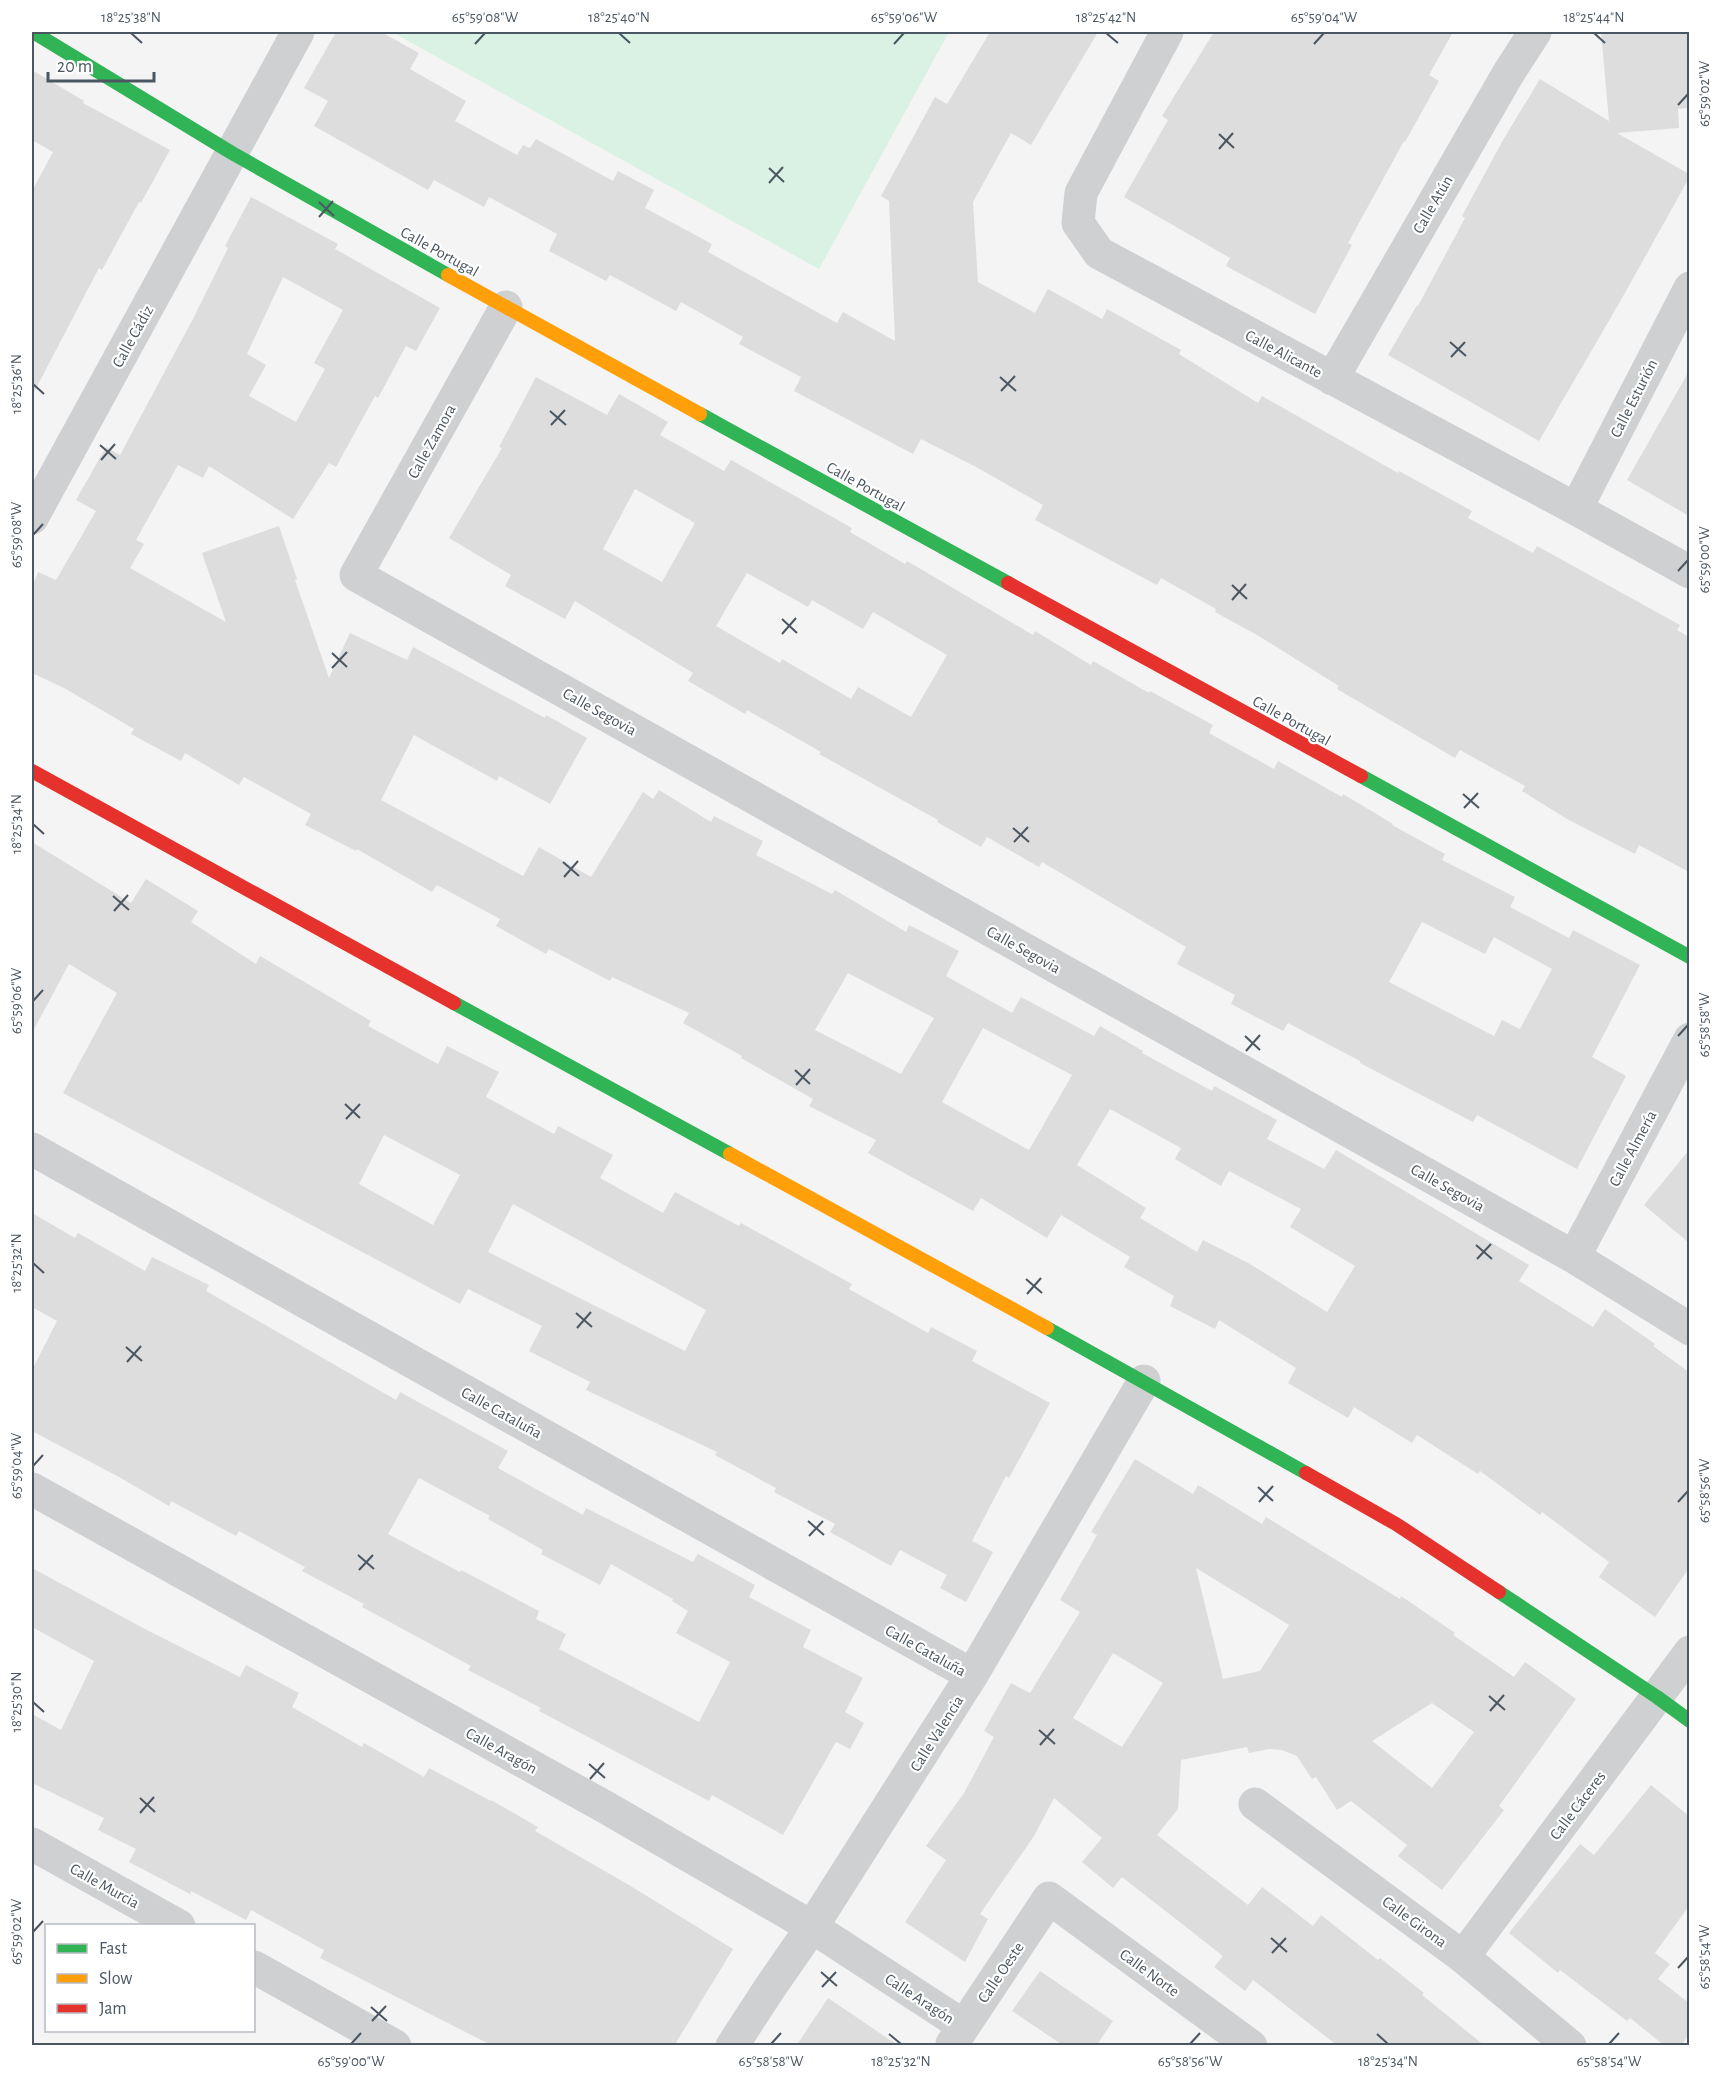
<svg xmlns="http://www.w3.org/2000/svg" width="1721" height="2077" font-family="'Alegreya Sans',sans-serif">
  <style>
    .green { fill: #d9f2e3 }
    .building { fill: #ddddde; fill-rule: evenodd }
    .lines { fill: none; stroke-linecap: round; stroke-linejoin: round }
    .street { stroke: #ced0d2; stroke-width: 33 }
    .fast { stroke: #30b455; stroke-width: 14 }
    .slow { stroke: #ff9f0a; stroke-width: 14 }
    .jam { stroke: #e5322d; stroke-width: 14 }
    .ticks { fill: none; stroke: #4a5661; stroke-width: 2 }
    .labels { text-anchor: middle; stroke-width: 4.5; stroke-linejoin: round; paint-order: stroke }
    .street-label { font-size: 16px; fill: #4a5661; stroke: #fff }
    .neatline { fill: none; stroke: #4a5661; stroke-width: 2 }
    .ticks-label { font-size: 15px; text-anchor: middle; fill: #4a5661 }
  </style>
  <rect width="100%" height="100%" fill="#f4f4f4"/>
  <!-- green -->
  <path class="green" d="M392,32H949L819,269Z"/>
  <!-- building -->
  <path class="building" d="M336,32H381L419,53L410,69L466,101L455,121L517,155L523,145L530,148L536,139L613,181L618,171L654,190L645,208L712,244L708,252L837,323L843,312L895,341L889,201L881,196L935,97L947,104L990,32H1098L1031,145L1011,133L973,202L978,282L1035,313L1048,289L1102,319L1107,309L1181,350L1179,354L1258,403L1262,396L1398,473L1399,471L1472,511L1468,518L1533,553L1537,546L1680,625L1677,630L1689,637V872L1639,845L1635,854L1567,819L1522,791L1525,786L1460,750L1455,758L1337,689L1339,686L1257,635L1215,612L1216,609L1161,578L1157,585L1035,520L1043,505L976,467L921,439L913,454L794,391L801,377L739,344L743,337L681,302L676,311L610,275L606,281L549,251L557,234L489,197L484,207L434,180L428,190L314,126L328,101L304,88Z
    M1214,32H1453L1429,75L1439,81L1405,142L1404,141L1348,243L1352,245L1315,314L1226,266L1230,258L1124,197L1168,120L1162,116Z
    M1601,32H1689V108L1678,109L1679,128L1617,133L1689,174V178L1621,300L1539,441L1388,355L1417,305L1418,306L1465,218L1462,216L1503,140L1540,79L1609,121Z
    M32,70L84,101L83,103L170,150L141,203L139,202L102,270L99,268L32,396V191L53,152L32,140Z
    M251,197L338,244L335,249L440,308L416,351L406,346L378,398L375,396L336,467L329,463L293,519L209,466L203,478L178,465L136,540L144,544L130,568L226,622L202,553L279,526L297,579L295,580L329,678L350,633L407,660L413,647L545,718L546,715L587,738L550,804L499,776L497,781L414,735L381,800L523,876L539,847L591,877L643,792L653,799L659,790L711,822L714,816L763,841L756,855L832,894L835,890L906,932L909,925L959,951L946,976L1012,1013L1021,997L1094,1036L1100,1026L1143,1051L1142,1053L1212,1091L1214,1086L1277,1120L1267,1139L1324,1169L1336,1150L1529,1265L1519,1281L1593,1327L1605,1309L1655,1344L1653,1346L1689,1372V1568L1655,1617L1599,1577L1609,1562L1542,1512L1540,1515L1480,1471L1478,1474L1417,1435L1412,1443L1354,1407L1348,1418L1288,1383L1296,1368L1219,1320L1215,1329L1170,1306L1174,1296L1124,1267L1130,1257L1061,1215L1047,1238L981,1198L973,1211L868,1153L876,1140L809,1106L813,1099L741,1058L742,1056L683,1023L689,1013L612,977L610,981L549,949L546,954L496,926L500,919L437,885L432,892L357,849L356,851L305,825L311,814L244,777L239,785L185,753L181,761L131,734L134,729L64,688L32,673V588L38,572L56,580L96,511L76,500L106,447L120,455L194,317L228,248L225,246ZM283,277L343,310L314,363L325,369L296,422L249,396L266,365L247,354ZM848,973L934,1018L901,1074L815,1030ZM983,1028L1072,1075L1029,1150L942,1102ZM1110,1109L1181,1148L1175,1159L1221,1186L1229,1171L1301,1209L1290,1227L1355,1266L1327,1312L1250,1264L1203,1240L1197,1252L1140,1218L1146,1208L1077,1165Z
    M1689,371V516L1627,480Z
    M536,377L607,415L619,394L668,422L660,435L724,471L731,460L852,528L850,532L905,564L907,561L1033,635L1035,631L1091,665L1093,661L1149,693L1150,691L1213,725L1209,733L1274,769L1278,761L1342,797L1343,794L1393,824L1392,825L1445,854L1442,860L1515,897L1510,907L1569,938L1573,930L1640,965L1592,1057L1626,1076L1577,1169L1477,1115L1473,1122L1360,1063V1061L1288,1023L1283,1031L1231,1004L1235,995L1177,964L1186,947L1042,862L1039,867L987,837L981,847L937,822L938,820L819,754L821,752L747,710L745,714L688,681L693,673L575,601L565,619L505,586L511,575L449,538L502,448L499,447ZM635,489L695,523L662,582L603,549ZM747,573L808,607L812,600L863,629L873,612L947,655L911,717L858,687L851,699L782,659L780,663L716,626ZM1422,922L1485,954L1494,937L1552,969L1520,1029L1502,1020L1494,1036L1389,982Z
    M32,842L131,903L146,879L198,911L191,922L256,964L260,956L371,1021L368,1026L438,1064L447,1046L499,1072L486,1097L554,1134L558,1126L613,1155L600,1178L663,1213L675,1192L739,1226L741,1223L852,1284L849,1289L928,1333L931,1327L977,1351L972,1361L1050,1403L1009,1478L1006,1476L972,1541L993,1552L966,1602L940,1588L947,1575L900,1550L891,1566L830,1532L835,1524L774,1492L776,1488L715,1455L717,1452L586,1390L590,1382L529,1351L542,1326L468,1289L460,1304L63,1093L117,993L69,964L32,1033ZM384,1135L460,1175L433,1225L359,1184ZM513,1204L706,1310L685,1351L488,1252Z
    M1689,1150V1243L1644,1205Z
    M32,1213L75,1238L78,1233L145,1271L152,1257L209,1285L206,1291L396,1400L400,1392L508,1451L498,1468L583,1515L586,1508L693,1562L698,1554L755,1585L749,1597L811,1630L803,1647L863,1678L845,1712L864,1723L850,1749L836,1742L783,1835L712,1795L709,1801L539,1711L541,1708L468,1670L471,1666L362,1607L364,1604L302,1571L305,1567L239,1531L236,1536L171,1501L169,1506L119,1477L32,1431V1370L57,1321L32,1307ZM419,1478L490,1516L488,1519L543,1550L541,1554L600,1585L611,1564L673,1599L672,1601L688,1611L676,1633L730,1662L699,1722L559,1649L566,1634L536,1619L539,1611L461,1570L460,1572L388,1534Z
    M1135,1459L1193,1494L1198,1485L1262,1524L1266,1517L1400,1599L1401,1596L1455,1633L1453,1635L1514,1677L1525,1662L1576,1699L1499,1806L1504,1810L1442,1890L1398,1856L1407,1845L1351,1801L1337,1810L1316,1777L1312,1779L1297,1756L1282,1750L1269,1749L1249,1753L1247,1747L1181,1760L1178,1809L1157,1835L1248,1905L1262,1887L1313,1926L1321,1915L1378,1960L1380,1958L1424,1993L1422,1995L1485,2046H1338L1253,1980L1245,1991L1214,1967L1223,1956L1122,1877L1113,1888L1082,1862L1102,1838L1054,1798L1034,1836L980,1914L988,1919L965,1962L905,1922L946,1860L926,1846L964,1793L994,1737L984,1731L1011,1683L1030,1693L1080,1612L1060,1600L1097,1535L1091,1532ZM1196,1568L1289,1625L1260,1671L1223,1679ZM1113,1653L1163,1683L1122,1747L1073,1718ZM1432,1703L1474,1732L1432,1788L1372,1741Z
    M32,1568L143,1628L240,1677L246,1665L299,1693L292,1707L362,1747L364,1743L424,1777L429,1768L491,1801V1800L538,1827L535,1831L629,1885L733,1949L674,2046H493L320,1958L324,1950L251,1910L246,1920L191,1891L190,1894L129,1862L136,1849L98,1830L104,1818L32,1783V1714L61,1730L94,1661L32,1627Z
    M1651,1785L1689,1816V1906L1655,1953L1670,1964L1658,1979L1689,2003V2034L1681,2046H1665L1630,2018L1627,2021L1560,1970L1558,1973L1509,1933L1580,1844L1594,1855Z
    M1040,1971L1113,2021L1096,2046H1064L1012,2011Z
    M828,1998L899,2046H796Z"/>
  <g class="lines">
    <!-- street -->
    <path class="street" d="M1167,32L1081,193L1078,223L1099,253L1576,509L1690,572
      M506,307L356,575L1574,1257L1690,1329
      M1332,379L1508,74L1535,32
      M1576,509L1690,288
      M32,518L298,32
      M32,1149L972,1675
      M1574,1257L1690,1039
      M32,1489L607,1808L812,1927L964,2026
      M1255,1804L1463,1957L1570,2046
      M32,1844L179,1926
      M1463,1957L1690,1652
      M254,1967L395,2046
      M952,2044L1049,1898L1251,2046
      M732,2046L771,1986L812,1927L972,1675L1144,1381"/>
    <!-- fast -->
    <path class="fast" d="M33,32L232,153L448,275
      M700,414L1008,583
      M1361,776L1690,957
      M454,1003L730,1154
      M1047,1328L1306,1473
      M1499,1592L1657,1697L1690,1721"/>
    <!-- slow -->
    <path class="slow" d="M448,275L700,414
      M730,1154L1047,1328"/>
    <!-- jam -->
    <path class="jam" d="M1008,583L1361,776
      M32,771L454,1003
      M1306,1473L1396,1524L1499,1592"/>
  </g>
  <!-- ticks -->
  <path class="ticks" d="M131,33L142,43M619,33L630,43M1106,33L1118,43M1594,33L1605,43M475,44L485,33M894,44L904,33M1314,44L1324,33M1678,105L1688,94M1219,134L1234,148M1219,149L1233,133M769,168L784,182M769,183L783,167M319,202L334,216M319,217L333,201M1450,342L1466,356M1451,357L1465,342M1000,377L1016,391M33,384L44,394M1001,391L1015,376M550,411L566,425M551,425L565,410M100,445L116,459M101,460L115,444M33,535L43,524M1678,571L1688,560M1232,585L1247,599M1232,600L1246,584M782,619L797,633M782,634L796,618M332,653L347,667M332,668L347,652M1463,794L1479,808M1464,808L1478,793M33,824L44,834M1013,828L1029,842M1014,842L1028,827M563,862L579,876M564,877L578,861M113,896L129,910M114,911L128,895M33,1001L43,990M1245,1036L1260,1050M1678,1036L1688,1025M1246,1051L1260,1035M795,1070L810,1084M796,1085L810,1069M345,1104L360,1118M346,1119L360,1104M1476,1245L1492,1259M1477,1259L1491,1244M33,1263L44,1273M1026,1279L1042,1293M1027,1294L1041,1278M576,1313L592,1327M577,1328L591,1312M126,1347L142,1361M127,1362L141,1346M33,1466L43,1455M1258,1487L1273,1501M1259,1502L1273,1486M1678,1502L1688,1491M808,1521L824,1535M809,1536L823,1521M358,1555L374,1569M359,1570L373,1555M1489,1696L1505,1710M33,1702L44,1712M1490,1711L1504,1695M1039,1730L1055,1744M1040,1745L1054,1729M589,1764L605,1778M590,1779L604,1763M140,1798L155,1812M140,1813L154,1797M33,1932L43,1921M1271,1938L1287,1952M1272,1953L1286,1938M1678,1968L1688,1957M821,1972L837,1986M822,1987L836,1972M371,2007L387,2021M372,2021L386,2006M889,2034L901,2044M1377,2034L1388,2044M351,2044L361,2033M771,2044L781,2033M1190,2044L1200,2033M1609,2044L1619,2033"/>
  <g class="labels">
    <!-- street labels -->
    <g class="street-label">
      <text transform="translate(1432 204) rotate(-60)" y="6">Calle Atún</text>
      <text transform="translate(440 251) rotate(29)" y="6">Calle Portugal</text>
      <text transform="translate(132 336) rotate(-61)" y="6">Calle Cádiz</text>
      <text transform="translate(1284 353) rotate(28)" y="6">Calle Alicante</text>
      <text transform="translate(1633 398) rotate(-63)" y="6">Calle Esturión</text>
      <text transform="translate(431 441) rotate(-61)" y="6">Calle Zamora</text>
      <text transform="translate(866 486) rotate(29)" y="6">Calle Portugal</text>
      <text transform="translate(600 711) rotate(29)" y="6">Calle Segovia</text>
      <text transform="translate(1292 720) rotate(29)" y="6">Calle Portugal</text>
      <text transform="translate(1024 949) rotate(29)" y="6">Calle Segovia</text>
      <text transform="translate(1632 1148) rotate(-62)" y="6">Calle Almería</text>
      <text transform="translate(1448 1187) rotate(29)" y="6">Calle Segovia</text>
      <text transform="translate(502 1412) rotate(29)" y="6">Calle Cataluña</text>
      <text transform="translate(926 1650) rotate(29)" y="6">Calle Cataluña</text>
      <text transform="translate(936 1733) rotate(-58)" y="6">Calle Valencia</text>
      <text transform="translate(502 1750) rotate(29)" y="6">Calle Aragón</text>
      <text transform="translate(1577 1805) rotate(-53)" y="6">Calle Cáceres</text>
      <text transform="translate(105 1885) rotate(29)" y="6">Calle Murcia</text>
      <text transform="translate(1415 1921) rotate(36)" y="6">Calle Girona</text>
      <text transform="translate(1000 1972) rotate(-56)" y="6">Calle Oeste</text>
      <text transform="translate(1150 1972) rotate(36)" y="6">Calle Norte</text>
      <text transform="translate(920 1998) rotate(33)" y="6">Calle Aragón</text>
    </g>
  </g>
  <!-- border -->
  <rect width="1721" height="2077" fill="none" stroke="#ffffff" stroke-width="66"/>
  <!-- legend -->
  <rect x="45" y="1924" width="210" height="108" fill="#ffffff" stroke="#b7bbc0" stroke-width="1.5"/>
  <rect x="57" y="1944" width="30" height="9" fill="#30b455" stroke="#b7bbc0" stroke-width="1.5"/>
  <text x="99" y="1954" font-size="18" fill="#4a5661">Fast</text>
  <rect x="57" y="1974" width="30" height="9" fill="#ff9f0a" stroke="#b7bbc0" stroke-width="1.5"/>
  <text x="99" y="1984" font-size="18" fill="#4a5661">Slow</text>
  <rect x="57" y="2004" width="30" height="9" fill="#e5322d" stroke="#b7bbc0" stroke-width="1.5"/>
  <text x="99" y="2014" font-size="18" fill="#4a5661">Jam</text>
  <!-- scale -->
  <path d="M48 72v9h106v-9" fill="none" stroke="#4a5661" stroke-width="3"/>
  <text x="57" y="72" font-size="18" fill="#4a5661" stroke="#ffffff" stroke-width="4.5" paint-order="stroke">20 m</text>
  <rect x="33" y="33" width="1655" height="2011" class="neatline"/>
  <g class="ticks-label">
    <text x="131" y="22">18°25'38"N</text>
    <text x="485" y="22">65°59'08"W</text>
    <text x="619" y="22">18°25'40"N</text>
    <text x="904" y="22">65°59'06"W</text>
    <text x="1106" y="22">18°25'42"N</text>
    <text x="1324" y="22">65°59'04"W</text>
    <text x="1594" y="22">18°25'44"N</text>
    <text transform="translate(1704 94) rotate(-90)" y="5">65°59'02"W</text>
    <text transform="translate(16 384) rotate(-90)" y="5">18°25'36"N</text>
    <text transform="translate(16 535) rotate(-90)" y="5">65°59'08"W</text>
    <text transform="translate(1704 560) rotate(-90)" y="5">65°59'00"W</text>
    <text transform="translate(16 824) rotate(-90)" y="5">18°25'34"N</text>
    <text transform="translate(16 1001) rotate(-90)" y="5">65°59'06"W</text>
    <text transform="translate(1704 1025) rotate(-90)" y="5">65°58'58"W</text>
    <text transform="translate(16 1263) rotate(-90)" y="5">18°25'32"N</text>
    <text transform="translate(16 1466) rotate(-90)" y="5">65°59'04"W</text>
    <text transform="translate(1704 1491) rotate(-90)" y="5">65°58'56"W</text>
    <text transform="translate(16 1702) rotate(-90)" y="5">18°25'30"N</text>
    <text transform="translate(16 1932) rotate(-90)" y="5">65°59'02"W</text>
    <text transform="translate(1704 1957) rotate(-90)" y="5">65°58'54"W</text>
    <text x="351" y="2066">65°59'00"W</text>
    <text x="771" y="2066">65°58'58"W</text>
    <text x="901" y="2066">18°25'32"N</text>
    <text x="1190" y="2066">65°58'56"W</text>
    <text x="1388" y="2066">18°25'34"N</text>
    <text x="1609" y="2066">65°58'54"W</text>
  </g>
</svg>
